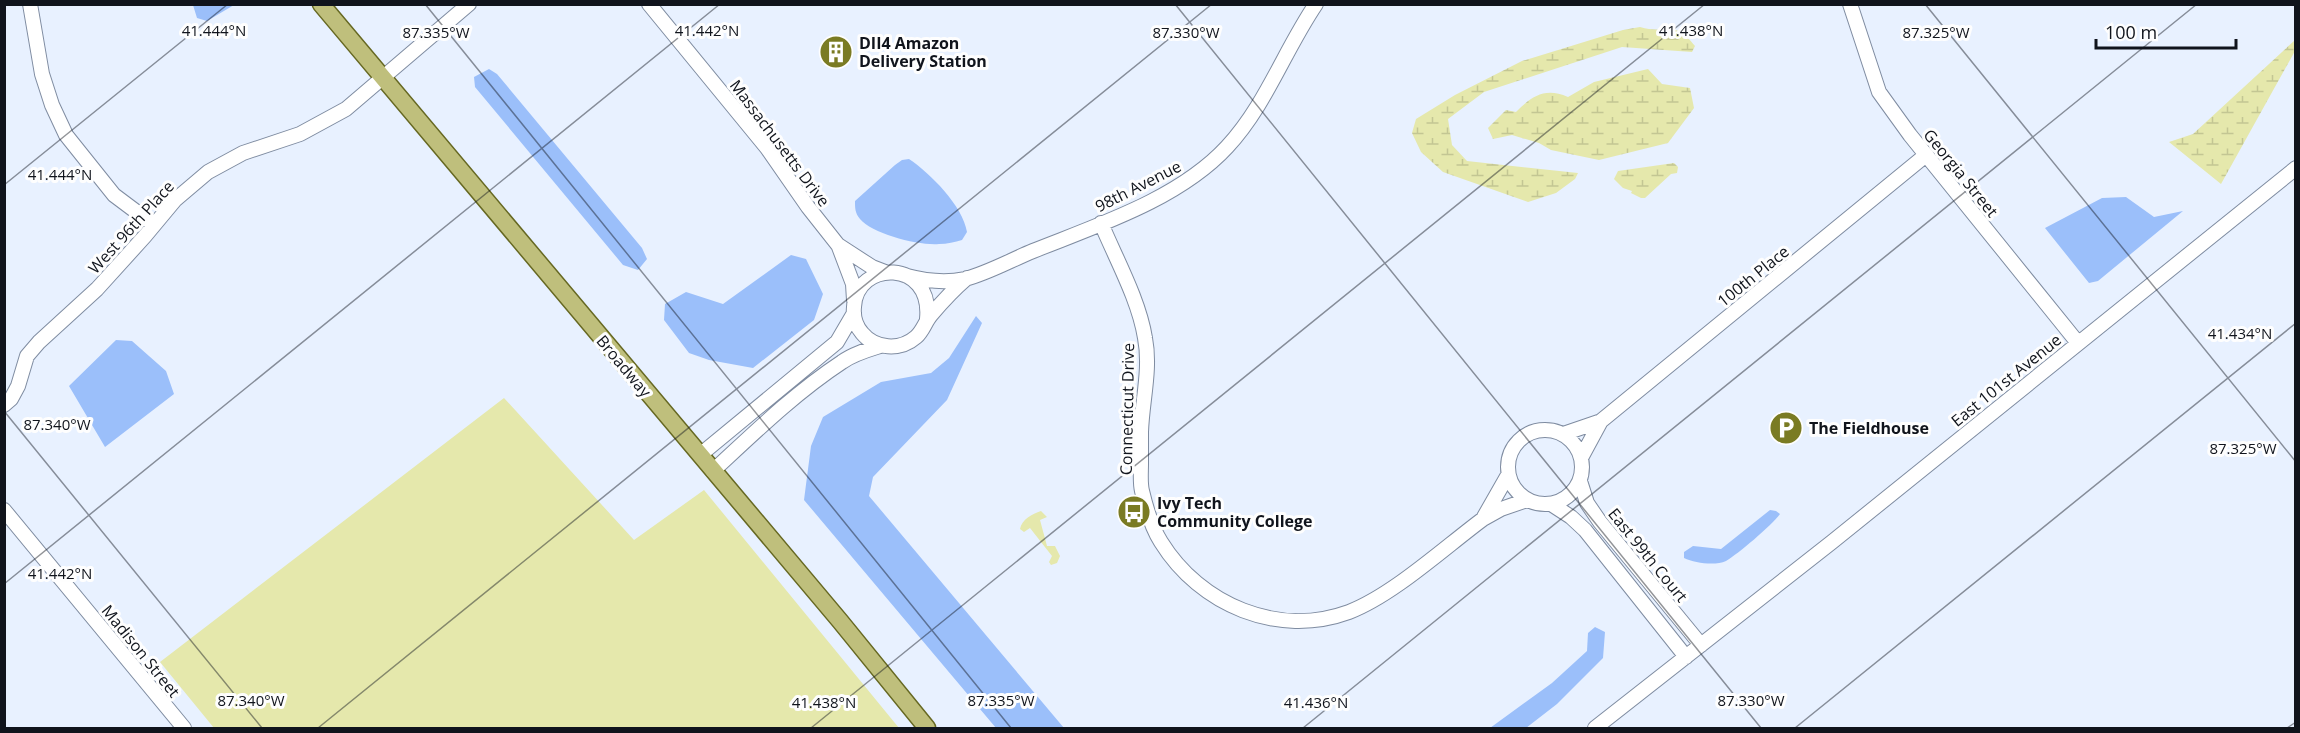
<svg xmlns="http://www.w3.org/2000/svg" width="2300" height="733" font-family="'Open Sans',sans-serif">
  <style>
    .green { fill: #e5e8ac }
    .wetland { fill: url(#wetland-marsh) }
    .water { fill: #9bbffa }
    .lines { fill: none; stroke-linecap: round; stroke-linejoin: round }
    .minor-casing { stroke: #7f8ca1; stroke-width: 16 }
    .major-casing { stroke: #666822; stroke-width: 19 }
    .minor { stroke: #fff; stroke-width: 14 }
    .major { stroke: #bfbf7c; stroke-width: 16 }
    .ticks { fill: none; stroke: #10141c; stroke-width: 1.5; stroke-opacity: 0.45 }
    .labels { text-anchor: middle; stroke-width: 6; stroke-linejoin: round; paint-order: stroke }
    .poi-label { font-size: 16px; font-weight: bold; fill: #10141c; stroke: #fefefe; text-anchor: start }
    .street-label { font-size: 16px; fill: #10141c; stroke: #fefefe }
    .ticks-label { font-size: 15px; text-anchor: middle; fill: #10141c; stroke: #fefefe; stroke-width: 6; stroke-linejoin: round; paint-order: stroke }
  </style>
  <defs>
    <pattern id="wetland-marsh" width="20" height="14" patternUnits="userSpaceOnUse" patternTransform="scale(1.5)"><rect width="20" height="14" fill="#e5e8ac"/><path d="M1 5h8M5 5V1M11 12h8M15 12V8" fill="none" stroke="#c3c693"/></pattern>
  </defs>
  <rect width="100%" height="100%" fill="#e8f1ff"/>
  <!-- green -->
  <path class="green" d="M504,398L634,540L704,490L899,728H214L160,662Z
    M1041,511L1047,517L1040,520L1047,546H1055L1060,556L1057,563L1051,565L1049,562L1052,556L1030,528L1024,532L1020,529C1022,519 1032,514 1041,511Z"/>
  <!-- wetland -->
  <path class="wetland" d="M1640,27C1667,35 1673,18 1695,46L1692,52L1622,47L1484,92L1448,119L1452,145L1467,161L1578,173L1575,179L1556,193L1528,202L1443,172L1421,152L1412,133L1416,119L1455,95L1522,61L1623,30Z
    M2295,40V51L2221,184L2169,142L2193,134Z
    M1648,69L1662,84L1690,88L1694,108L1668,143L1599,160L1551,150L1539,143L1512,135L1493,139L1488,128L1506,110L1516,112C1532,96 1545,87 1568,97L1594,82Z
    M1674,163L1678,167L1677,173L1671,174L1645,198H1641L1631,193L1632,191L1623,188L1614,179L1618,171Z"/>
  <!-- water -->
  <path class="water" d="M193,5V4L234,5L207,21L197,18Z
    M489,69L497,74L642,248L647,259L638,270L623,265L475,87L474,77Z
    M909,159C930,173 963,206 967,232L962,240C955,242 947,244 939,244C920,246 872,234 860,219C855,213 855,208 855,201L895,165L902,160Z
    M2126,197L2154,217L2183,211L2098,281L2089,283L2045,228L2102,198Z
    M791,255L806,259L823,294L814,320L753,368L709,360L689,353L664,320L665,304L686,292L723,304Z
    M976,316L982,323L947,400L873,477L869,496L1064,728H996L804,500L811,446L823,417L881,382L931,373L949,358Z
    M116,340L132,341L166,371L174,394L105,447L69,386Z
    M1770,510L1776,511L1780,514C1771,526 1738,554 1726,561C1715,566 1695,563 1684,558V552L1693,546L1721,549Z
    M1595,627L1605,632L1603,658L1557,704L1526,728H1490L1552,683L1587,651L1588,633Z"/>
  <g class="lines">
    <defs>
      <path id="minor" d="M30,4L42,74L52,105L66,135L114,195L154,225
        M649,4L767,148L808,207L838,245L872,267L885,272
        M1850,4L1879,92L1910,135L2078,343
        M1101,223C1116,259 1139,300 1145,338C1151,369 1142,401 1141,432C1141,443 1141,454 1141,464C1141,473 1140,483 1142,491C1146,508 1152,528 1161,542C1200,605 1278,638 1349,612C1393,595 1444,548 1483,519L1501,509L1527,500
        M839,247L853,284L854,300
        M907,276C926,281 946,283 965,279C988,273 1011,260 1033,251C1098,225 1179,199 1227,147C1266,105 1284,51 1316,4
        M927,319C933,258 856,260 854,307C853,317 856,326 862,333C875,349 900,351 916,337C923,331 925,322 931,315C942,302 953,290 967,278
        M4,405L11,399L18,386L27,356L39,342L97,289L145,236L175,200L208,172L243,153L300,134L346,109L469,4
        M1508 467a37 37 0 1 1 74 0a37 37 0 1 1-74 0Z
        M1563,434L1601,421L1926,155
        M700,455L837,342L854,313
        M1581,458L1601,421
        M713,471C754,433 795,393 842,362C853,354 867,350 880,346
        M1580,481L1587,503L1600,522L1701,645
        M1551,504L1571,517L1585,530L1686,657
        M4,510L184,728
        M1484,517L1508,475
        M1595,728L1832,542L2296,168"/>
      <path id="major" d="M321,4L840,621L927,728"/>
    </defs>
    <!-- minor casing -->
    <use href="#minor" class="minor-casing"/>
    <!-- major casing -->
    <use href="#major" class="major-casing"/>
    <!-- minor -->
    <use href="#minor" class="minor"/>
    <!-- major -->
    <use href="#major" class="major"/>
  </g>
  <!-- ticks -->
  <path class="ticks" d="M425,4L1011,728M1175,4L1761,728M1925,4L2296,462M4,185L228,4M4,411L262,728M4,584L720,4M318,728L1212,4M811,728L1705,4M1303,728L2197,4M1795,728L2296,323M2287,728L2296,722"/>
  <!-- icons -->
  <defs>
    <symbol id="building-disc" viewBox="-11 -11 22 22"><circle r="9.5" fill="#7a7b23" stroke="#fefefe"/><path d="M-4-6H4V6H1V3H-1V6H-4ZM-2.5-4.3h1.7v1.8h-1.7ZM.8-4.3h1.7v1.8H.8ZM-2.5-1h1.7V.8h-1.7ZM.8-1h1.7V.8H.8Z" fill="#fff"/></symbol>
    <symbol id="parking-disc" viewBox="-11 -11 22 22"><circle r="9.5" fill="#7a7b23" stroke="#fefefe"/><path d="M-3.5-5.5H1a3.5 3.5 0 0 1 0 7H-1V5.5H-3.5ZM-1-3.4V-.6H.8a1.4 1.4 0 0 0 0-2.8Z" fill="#fff"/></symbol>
    <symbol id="bus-disc" viewBox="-11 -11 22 22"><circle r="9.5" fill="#7a7b23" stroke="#fefefe"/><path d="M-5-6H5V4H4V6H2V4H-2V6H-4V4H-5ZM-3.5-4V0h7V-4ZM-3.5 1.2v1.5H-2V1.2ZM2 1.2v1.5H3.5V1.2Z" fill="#fff"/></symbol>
  </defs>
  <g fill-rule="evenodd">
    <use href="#building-disc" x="817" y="33" width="38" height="38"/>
    <use href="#parking-disc" x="1767" y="409" width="38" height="38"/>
    <use href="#bus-disc" x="1115" y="493" width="38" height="38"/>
  </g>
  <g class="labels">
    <!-- poi labels -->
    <g class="poi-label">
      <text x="859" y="49">DII4 Amazon<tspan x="859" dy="18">Delivery Station</tspan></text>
      <text x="1809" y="434">The Fieldhouse</text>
      <text x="1157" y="509">Ivy Tech<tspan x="1157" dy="18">Community College</tspan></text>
    </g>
    <!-- street labels -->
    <g class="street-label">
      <text transform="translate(780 143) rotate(53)" y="6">Massachusetts Drive</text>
      <text transform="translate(1961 173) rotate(51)" y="6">Georgia Street</text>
      <text transform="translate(1138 186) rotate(-27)" y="6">98th Avenue</text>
      <text transform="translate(131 227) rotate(-48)" y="6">West 96th Place</text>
      <text transform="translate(1753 276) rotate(-39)" y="6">100th Place</text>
      <text transform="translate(624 366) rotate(50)" y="6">Broadway</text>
      <text transform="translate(2006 380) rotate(-39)" y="6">East 101st Avenue</text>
      <text transform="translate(1127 409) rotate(-89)" y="6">Connecticut Drive</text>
      <text transform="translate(1648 555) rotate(51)" y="6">East 99th Court</text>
      <text transform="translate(141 651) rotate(51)" y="6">Madison Street</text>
    </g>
  </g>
  <g class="ticks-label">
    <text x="214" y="36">41.444°N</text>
    <text x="707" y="36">41.442°N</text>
    <text x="1691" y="36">41.438°N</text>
    <text x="436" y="38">87.335°W</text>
    <text x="1186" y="38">87.330°W</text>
    <text x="1936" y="38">87.325°W</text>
    <text x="60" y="180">41.444°N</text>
    <text x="2240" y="339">41.434°N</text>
    <text x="57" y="430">87.340°W</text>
    <text x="2243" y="454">87.325°W</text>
    <text x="60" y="579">41.442°N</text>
    <text x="251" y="706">87.340°W</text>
    <text x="1001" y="706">87.335°W</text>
    <text x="1751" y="706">87.330°W</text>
    <text x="824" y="708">41.438°N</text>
    <text x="1316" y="708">41.436°N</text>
  </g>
  <!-- border -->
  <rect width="2300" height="733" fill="none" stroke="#10141c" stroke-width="12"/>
  <!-- scale -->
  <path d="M2096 39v9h140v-9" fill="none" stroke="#10141c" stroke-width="3"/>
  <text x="2105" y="39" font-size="18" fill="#10141c" stroke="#fefefe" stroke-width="4.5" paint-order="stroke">100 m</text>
</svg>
